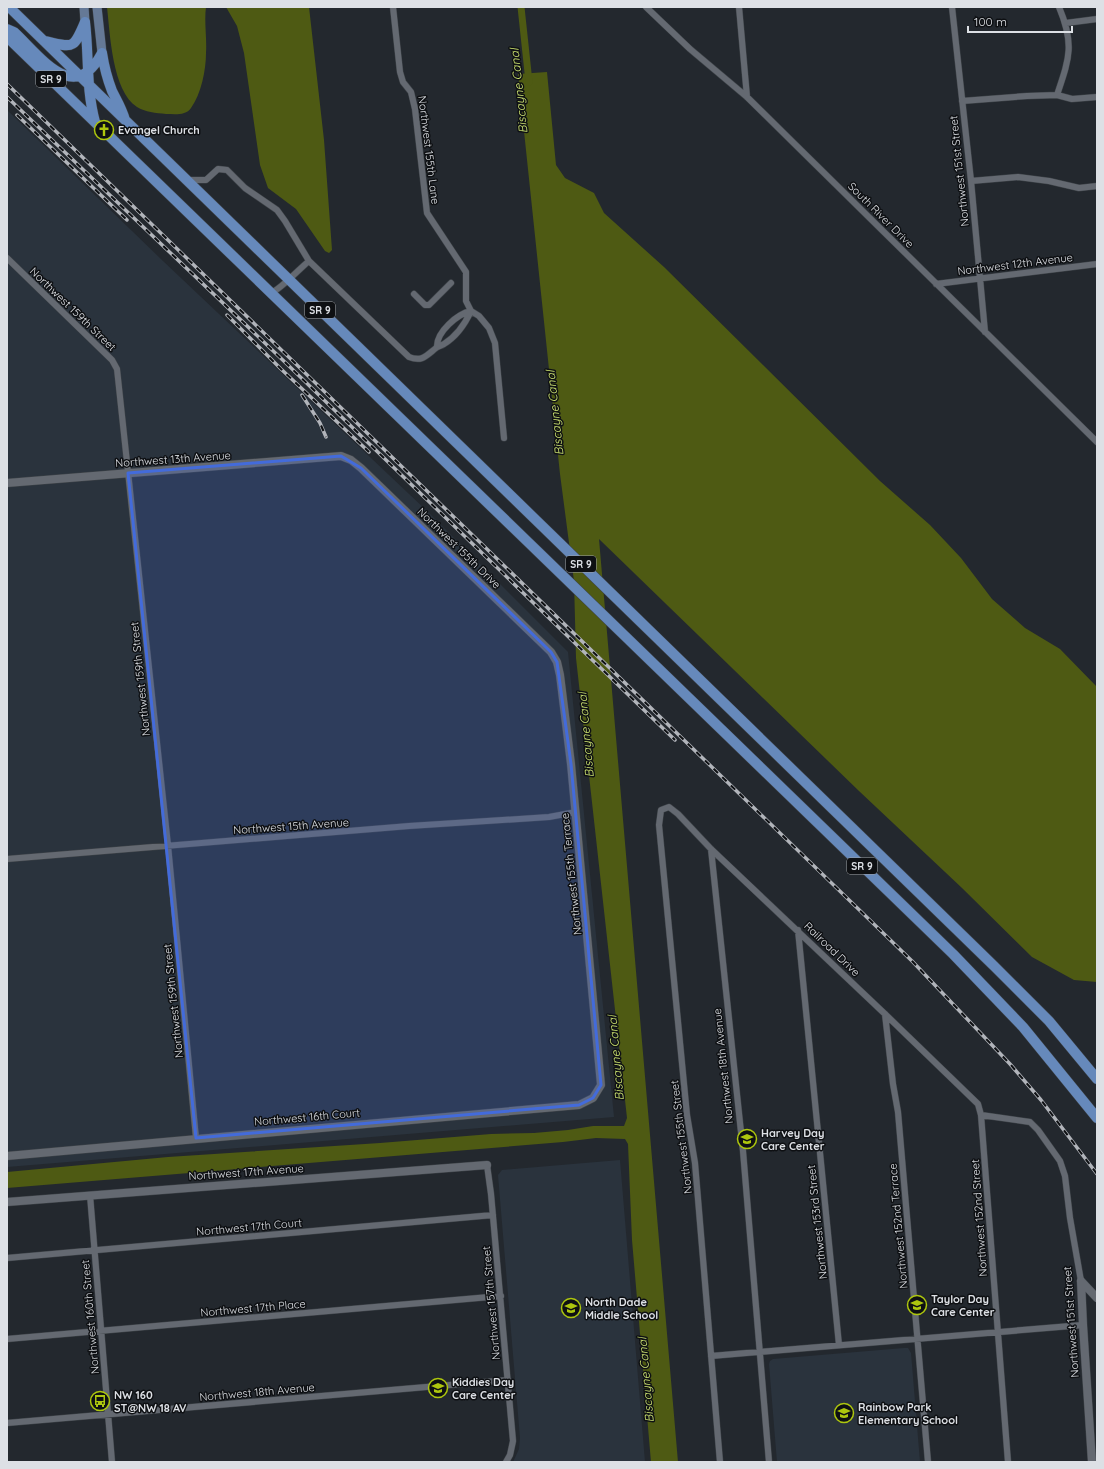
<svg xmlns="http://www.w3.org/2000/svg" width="1104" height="1469" font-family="Quicksand,sans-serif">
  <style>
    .built { fill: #2a333d }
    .water { fill: #4e5a13 }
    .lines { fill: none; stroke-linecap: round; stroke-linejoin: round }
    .canal { stroke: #4e5a13; stroke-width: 7 }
    .minor-casing { stroke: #3e4348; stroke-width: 7 }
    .tertiary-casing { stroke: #3e4348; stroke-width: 9 }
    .secondary-casing { stroke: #3e4348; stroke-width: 10 }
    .primary-casing { stroke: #3e4348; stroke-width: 11 }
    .minor { stroke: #646971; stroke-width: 6 }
    .tertiary { stroke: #646971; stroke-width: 8 }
    .secondary { stroke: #657996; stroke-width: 9 }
    .primary { stroke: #6689bb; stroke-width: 10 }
    .rail-casing { stroke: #b1b4ba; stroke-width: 3.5 }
    .rail { stroke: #0e1013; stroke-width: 2; stroke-dasharray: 6; stroke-linecap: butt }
    .marked { fill: #436bdb; fill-opacity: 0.2; stroke: #436bdb; stroke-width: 3; stroke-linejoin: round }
    .labels { text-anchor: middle; stroke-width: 3; stroke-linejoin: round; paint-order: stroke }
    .shield { fill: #0e1013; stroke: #9fa2a6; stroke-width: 1 }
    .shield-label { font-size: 10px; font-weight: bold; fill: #dde0e5 }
    .poi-label { font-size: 11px; font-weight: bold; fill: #dde0e5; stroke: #0e1013; text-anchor: start }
    .street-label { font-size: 11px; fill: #dde0e5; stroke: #0e1013 }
    .water-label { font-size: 12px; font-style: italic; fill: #d3ea74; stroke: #0e1013 }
  </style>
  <rect width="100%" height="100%" fill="#23282e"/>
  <!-- built -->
  <path class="built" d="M7,110L163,261L427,511L568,652L614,1117L7,1167Z
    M620,1160L645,1462H513L519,1449L520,1438L498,1175L502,1170Z
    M904,1348H908L911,1353L920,1462H777L769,1364L770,1361L773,1359Z"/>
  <!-- water -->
  <path class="water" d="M107,7H206C204,22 207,38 206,53C206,70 201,94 191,108C186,116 174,114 166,114C156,113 145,112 137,107C112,91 110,33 107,7Z
    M226,7H309L324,140L332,250L329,253L325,251L296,209L268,188L260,165L244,53L237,26Z
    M547,72L556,165L565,178L594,193L604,213L664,267L880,481L930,525L961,558L992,599L1025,628L1060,649L1097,687V982L1074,980L1032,957L962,888L859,791L599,539L678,1462H651L632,1240L628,1144L625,1139L596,1138L563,1142L7,1188V1172L168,1157L380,1143L491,1134L534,1133L568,1130L593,1126H624L627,1118L576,658L574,581L560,474L518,74Z"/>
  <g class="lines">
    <!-- canal -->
    <path class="canal" d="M521,7L529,82"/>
    <defs>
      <path id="minor" d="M393,7L400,72L403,82L411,92L415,109L427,213L466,272V301L471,311L479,316L489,328L495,343L504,438
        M646,7L690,49L747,97L1097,442
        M739,7L747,97
        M952,7L971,181L985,332
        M1066,23L1097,19
        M1057,95C1069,59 1075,45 1059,7
        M962,101L1027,96L1057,95L1072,99L1097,97
        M187,180H206L218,169L227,170L245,188L277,210L285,221L309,261L409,357C422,362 426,356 436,348C438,346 441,346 444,344C457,336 465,324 471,311
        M971,181L1018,177L1049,181L1079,188L1097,186
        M7,258L112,360L117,369L168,845L196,1138
        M936,284L1097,264
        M271,293C281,289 298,270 309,261
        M414,294L425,305H429L451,283
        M437,346C437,332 457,314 471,311
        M711,849L743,1151L769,1462
        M7,859L409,826L549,817L576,812
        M798,930L839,1345
        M885,1014L893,1084L898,1112L928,1462
        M981,1115L1030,1122L1038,1130L1060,1161L1065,1176L1070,1218L1081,1281
        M487,1165L491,1194L513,1441L510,1455L506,1462
        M90,1195L112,1462
        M7,1258L493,1215
        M7,1339L501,1296
        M711,1356L1083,1325
        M7,1423L508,1380
        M720,1462L695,1163L687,1115L659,825L661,810L669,807L678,814L711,849L885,1014L978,1104L981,1115L1008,1462"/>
      <path id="tertiary" d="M7,483L341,456L351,460L361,468L551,652L557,662L560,675L571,764L601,1085L593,1098L579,1105L7,1156
        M7,1202L487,1165
        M1081,1281L1083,1325L1092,1462
        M1081,1281L1097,1298"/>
      <path id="secondary" d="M84,7L85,22
        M97,7L102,53"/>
      <path id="primary" d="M9,7L994,966L1049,1021L1097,1079
        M85,22C89,55 86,89 95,122
        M7,29L14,32C41,57 74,106 102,53
        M7,37L953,954L1023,1027L1097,1118
        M44,41C73,47 73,51 85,22
        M102,53C104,66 107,78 112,91C117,101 122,109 125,120"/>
    </defs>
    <!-- minor casing -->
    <use href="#minor" class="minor-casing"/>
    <!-- tertiary casing -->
    <use href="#tertiary" class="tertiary-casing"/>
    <!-- secondary casing -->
    <use href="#secondary" class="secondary-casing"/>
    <!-- primary casing -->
    <use href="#primary" class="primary-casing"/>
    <!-- minor -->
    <use href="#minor" class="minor"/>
    <!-- tertiary -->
    <use href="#tertiary" class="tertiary"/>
    <!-- secondary -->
    <use href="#secondary" class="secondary"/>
    <!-- primary -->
    <use href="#primary" class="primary"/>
    <defs>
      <path id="rail" d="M7,84L912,961L1010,1064L1041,1100L1097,1174
        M7,97L289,366L675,740
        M17,115L127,220
        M227,315L281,369L369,452
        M302,395L320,423L326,437"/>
    </defs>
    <!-- rail casing -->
    <use href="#rail" class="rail-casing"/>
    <!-- rail -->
    <use href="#rail" class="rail"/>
  </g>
  <!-- marked area -->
  <path class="marked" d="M341,456L361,468L551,652L557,662L571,764L601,1085L593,1098L579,1105L196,1138L128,473Z"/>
  <!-- icons -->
  <defs>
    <symbol id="church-ring" viewBox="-11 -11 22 22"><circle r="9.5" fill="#0e1013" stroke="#adc60e" stroke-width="1.5"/><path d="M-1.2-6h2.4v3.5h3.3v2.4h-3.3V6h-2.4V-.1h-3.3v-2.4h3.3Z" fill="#adc60e"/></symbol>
    <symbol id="school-ring" viewBox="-11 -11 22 22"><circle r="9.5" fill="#0e1013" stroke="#adc60e" stroke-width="1.5"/><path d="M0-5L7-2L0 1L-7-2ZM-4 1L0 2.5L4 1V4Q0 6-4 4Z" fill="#adc60e"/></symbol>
    <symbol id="bus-ring" viewBox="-11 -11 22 22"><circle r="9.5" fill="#0e1013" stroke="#adc60e" stroke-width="1.5"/><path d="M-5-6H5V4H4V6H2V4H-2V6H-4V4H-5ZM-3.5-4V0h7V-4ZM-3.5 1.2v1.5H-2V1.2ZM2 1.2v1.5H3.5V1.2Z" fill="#adc60e"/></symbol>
  </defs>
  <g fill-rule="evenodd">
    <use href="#church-ring" x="93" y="119" width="22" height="22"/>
    <use href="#school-ring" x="736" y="1128" width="22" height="22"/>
    <use href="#school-ring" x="906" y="1294" width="22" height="22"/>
    <use href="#school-ring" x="560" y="1297" width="22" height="22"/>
    <use href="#school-ring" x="427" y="1377" width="22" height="22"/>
    <use href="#bus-ring" x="89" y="1390" width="22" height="22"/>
    <use href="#school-ring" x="833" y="1402" width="22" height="22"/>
  </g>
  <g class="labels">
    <!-- shield labels -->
    <g class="shield">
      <rect x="36" y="71" width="30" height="16" rx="3"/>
      <rect x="305" y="302" width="30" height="16" rx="3"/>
      <rect x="566" y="556" width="30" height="16" rx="3"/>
      <rect x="847" y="858" width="30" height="16" rx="3"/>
    </g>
    <g class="shield-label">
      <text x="51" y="83">SR 9</text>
      <text x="320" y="314">SR 9</text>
      <text x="581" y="568">SR 9</text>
      <text x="862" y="870">SR 9</text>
    </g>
    <!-- poi labels -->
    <g class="poi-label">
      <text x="118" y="134">Evangel Church</text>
      <text x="761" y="1137">Harvey Day<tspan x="761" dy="13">Care Center</tspan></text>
      <text x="931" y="1303">Taylor Day<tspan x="931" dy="13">Care Center</tspan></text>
      <text x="585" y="1306">North Dade<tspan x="585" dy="13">Middle School</tspan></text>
      <text x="452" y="1386">Kiddies Day<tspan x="452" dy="13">Care Center</tspan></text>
      <text x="114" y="1399">NW 160<tspan x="114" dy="13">ST@NW 18 AV</tspan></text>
      <text x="858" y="1411">Rainbow Park<tspan x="858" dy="13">Elementary School</tspan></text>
    </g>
    <!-- street labels -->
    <g class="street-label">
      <text transform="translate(429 150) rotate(83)" y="4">Northwest 155th Lane</text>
      <text transform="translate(959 171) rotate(-96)" y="4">Northwest 151st Street</text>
      <text transform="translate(881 215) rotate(45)" y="4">South River Drive</text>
      <text transform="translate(1015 264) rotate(-7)" y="4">Northwest 12th Avenue</text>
      <text transform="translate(73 309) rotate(44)" y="4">Northwest 159th Street</text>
      <text transform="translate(173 459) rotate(-4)" y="4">Northwest 13th Avenue</text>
      <text transform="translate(459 548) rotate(44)" y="4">Northwest 155th Drive</text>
      <text transform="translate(140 679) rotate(-96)" y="4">Northwest 159th Street</text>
      <text transform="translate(291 826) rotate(-4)" y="4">Northwest 15th Avenue</text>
      <text transform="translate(571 874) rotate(-96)" y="4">Northwest 155th Terrace</text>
      <text transform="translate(832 949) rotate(44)" y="4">Railroad Drive</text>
      <text transform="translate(173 1001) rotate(-96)" y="4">Northwest 159th Street</text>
      <text transform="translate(723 1066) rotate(-96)" y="4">Northwest 18th Avenue</text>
      <text transform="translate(307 1117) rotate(-5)" y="4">Northwest 16th Court</text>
      <text transform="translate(681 1137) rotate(-97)" y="4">Northwest 155th Street</text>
      <text transform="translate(246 1172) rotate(-4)" y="4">Northwest 17th Avenue</text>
      <text transform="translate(979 1218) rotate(-94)" y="4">Northwest 152nd Street</text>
      <text transform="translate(817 1222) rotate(-96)" y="4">Northwest 153rd Street</text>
      <text transform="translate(898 1226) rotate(-95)" y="4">Northwest 152nd Terrace</text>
      <text transform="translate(249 1227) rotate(-5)" y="4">Northwest 17th Court</text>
      <text transform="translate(491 1303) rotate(-95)" y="4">Northwest 157th Street</text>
      <text transform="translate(253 1308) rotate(-5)" y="4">Northwest 17th Place</text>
      <text transform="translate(90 1317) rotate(-95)" y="4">Northwest 160th Street</text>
      <text transform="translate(1071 1322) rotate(-94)" y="4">Northwest 151st Street</text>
      <text transform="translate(257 1392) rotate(-5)" y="4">Northwest 18th Avenue</text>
    </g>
    <!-- water labels -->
    <g class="water-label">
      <text transform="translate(519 91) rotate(-96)" y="4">Biscayne Canal</text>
      <text transform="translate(555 413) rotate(-96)" y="4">Biscayne Canal</text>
      <text transform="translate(586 735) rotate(-95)" y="4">Biscayne Canal</text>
      <text transform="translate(616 1058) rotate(-95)" y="4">Biscayne Canal</text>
      <text transform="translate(646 1380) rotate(-95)" y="4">Biscayne Canal</text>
    </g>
  </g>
  <!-- border -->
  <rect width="1104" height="1469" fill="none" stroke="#dde0e5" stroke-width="16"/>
  <!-- scale -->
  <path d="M968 26v6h104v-6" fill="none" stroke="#dde0e5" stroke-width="2"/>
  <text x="974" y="26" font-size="12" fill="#dde0e5" stroke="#0e1013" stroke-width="3" paint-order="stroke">100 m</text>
</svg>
